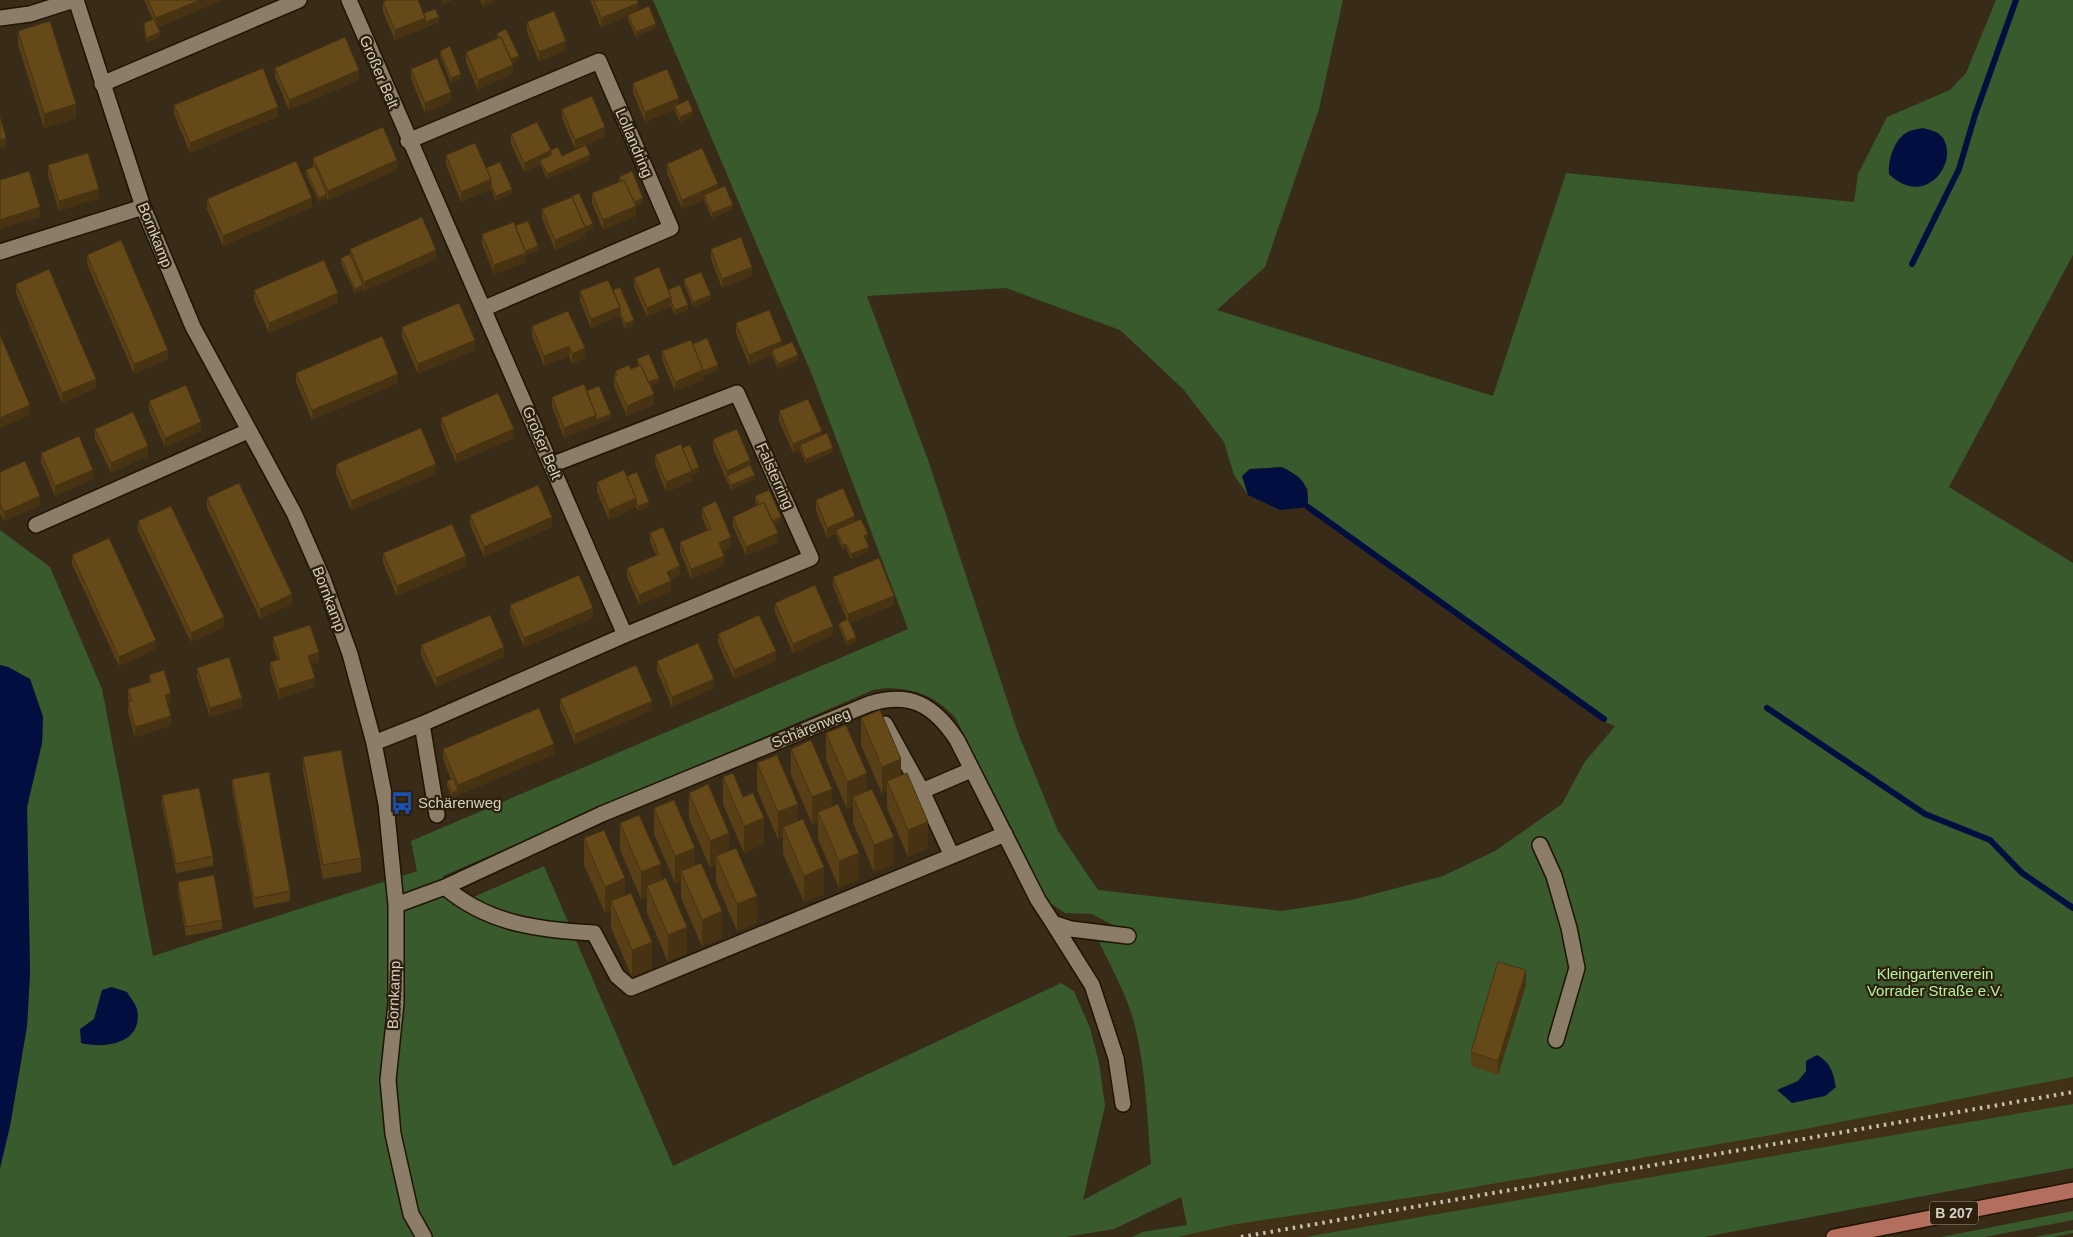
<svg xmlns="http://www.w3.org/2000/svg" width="2073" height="1237" font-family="Arial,sans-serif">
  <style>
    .built { fill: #413117 }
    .green { fill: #385a2d; fill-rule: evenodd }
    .water { fill: #020e3f }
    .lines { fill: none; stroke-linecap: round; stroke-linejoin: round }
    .stream { stroke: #020e3f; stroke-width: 6 }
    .minor-casing { stroke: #1f1302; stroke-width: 18 }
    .major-casing { stroke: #1f1302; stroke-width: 18 }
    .minor { stroke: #8c7d68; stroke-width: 15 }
    .major { stroke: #b46e5d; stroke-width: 15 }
    .rail { stroke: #c6beb1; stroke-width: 4; stroke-dasharray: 2.5 5; stroke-linecap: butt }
    .wall { fill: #583f15 }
    .shaded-wall { fill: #473311 }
    .building { fill: #664918; stroke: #473311 }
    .labels { text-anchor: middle; stroke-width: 4.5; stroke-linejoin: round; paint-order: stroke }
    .shield { fill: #2d210e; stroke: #a59c8d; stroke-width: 1 }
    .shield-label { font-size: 14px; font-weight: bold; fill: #d8d0c4 }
    .street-label { font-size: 15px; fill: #d8d0c4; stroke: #2d210e }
    .poi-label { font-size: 15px; fill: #d8d0c4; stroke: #2d210e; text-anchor: start }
    .park-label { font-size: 15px; fill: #b5f3a3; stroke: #2d210e }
  </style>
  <rect width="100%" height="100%" fill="#382b18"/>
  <!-- built -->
  <path class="built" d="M2073,1077V1104L1305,1237H1178L1231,1225L1441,1193L1805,1129Z"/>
  <!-- green -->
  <path class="green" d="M653,0H1343L1319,109L1265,267L1217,310L1493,396L1566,173L1854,202L1858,174L1887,117L1950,90L1966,73L1996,0H2073V255L1949,487L2073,563V1077L1805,1129L1441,1193L1231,1225L1178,1237H1132L1142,1232L1187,1225L1181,1197L1114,1229L1066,1237H0V1168L10,1126L27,1026L30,973L27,807L42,743L43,717L30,679L8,667L0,665V530L50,567L102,689L153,956L417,871L411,841L908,629L812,375ZM1006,288L1120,330L1183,389L1224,442L1234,475L1248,495L1242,476L1250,469H1260L1308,488V507L1603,721L1615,726L1584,763L1562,804L1495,851L1443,876L1351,900L1282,911L1098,890L1058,831L1018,733L928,460L867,296ZM887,688C917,689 934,696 955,717L1047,901L1065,913L1092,914L1120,929L1124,943L1099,942C1112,969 1128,997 1135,1026C1146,1071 1147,1118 1151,1164L1083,1200L1105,1106L1099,1062L1090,1028L1074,991L1061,983L673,1166L544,866L453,906L443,876L873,690Z
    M2073,1104V1168L1704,1237H1305Z
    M2073,1211V1220L1985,1237H1941Z
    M2073,1230V1233L2054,1237H2034Z"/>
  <!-- water -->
  <path class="water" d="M1923,128C1930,130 1938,131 1943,138C1959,163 1925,209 1889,174C1888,160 1894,140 1906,133C1910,130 1918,129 1923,128Z
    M1282,467C1303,478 1308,482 1308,507L1280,510L1248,495L1242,476L1250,469Z
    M0,665L8,667L30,679L43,717L42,743L27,807L30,973L27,1026L10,1126L0,1168Z
    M112,987L127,992C130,997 135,1003 137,1009C144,1044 105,1049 81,1043L80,1029L94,1019L102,990Z
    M1817,1055C1831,1063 1833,1072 1836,1087L1825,1096L1792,1103L1777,1090L1798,1081L1806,1071V1061Z"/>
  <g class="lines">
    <!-- stream -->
    <path class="stream" d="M1912,264L1959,169L1975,115L2016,0
      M1308,507L1604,719
      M1767,708L1925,814L1990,840L2022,873L2073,908"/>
    <defs>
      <path id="minor" d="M76,0L143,207L193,327L294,513L323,579L350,654L374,743L386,804L396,905V1003L388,1080L393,1134L411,1214L424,1237
        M349,0L625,635
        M0,18L30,14L74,0
        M102,84L299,0
        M408,141L599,61L671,228L485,308
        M0,252L143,207
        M36,525L248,431
        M422,724L437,815
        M885,724L922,791
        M374,743L422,724L625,635L811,558L737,393L551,465
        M1540,845L1554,876L1569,928L1577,968L1556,1040
        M952,856L922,791L971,770
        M445,887C488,924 539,930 594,933L617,976L631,988L1005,834
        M396,905L445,887L602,814L869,704C910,691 934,705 957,740L1038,900L1053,923L1071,929L1128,936
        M1053,923L1092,985L1116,1058L1123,1104"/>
      <path id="major" d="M1834,1237L2073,1190"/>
    </defs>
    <!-- minor casing -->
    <use href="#minor" class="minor-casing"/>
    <!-- major casing -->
    <use href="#major" class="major-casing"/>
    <!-- minor -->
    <use href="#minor" class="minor"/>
    <!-- major -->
    <use href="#major" class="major"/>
    <!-- rail -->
    <path class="rail" d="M1241,1237L2073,1092"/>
  </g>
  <!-- wall -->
  <path class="wall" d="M144,0H222L158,27L160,37L146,43L144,28V23L153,20Z
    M480,0H494V2L483,7Z
    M590,0H637L638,11L656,28L636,37L628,20V16L601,28Z
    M383,2L424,13L439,22L395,40L383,12Z
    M527,22L566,50L539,62L527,32Z
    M18,31L76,118L44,128L18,45Z
    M497,33L519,60L513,63V74L478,90L466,62V52L497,38Z
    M440,51L461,78L451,83L440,56Z
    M275,68L359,80L289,110L275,77Z
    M411,69L451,101L425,113L411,79Z
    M633,83L679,105L693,116L680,122L675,111V109L645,122L633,93Z
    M174,105L278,116L190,153L174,114Z
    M562,109L605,137L575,149L562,118Z
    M511,134L551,150L562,156L590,160L547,179L540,164L524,172L511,144Z
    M446,155L486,168L512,193L496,201L491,189L461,202L446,165Z
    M313,158L397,170L328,200L327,198L319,202L306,175V170L313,167Z
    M667,164L718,189L733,209L712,218L704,200L682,209L667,173Z
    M48,165L99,198L59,211L48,175Z
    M619,177L643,203L636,206V216L603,230L592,203V193L619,182Z
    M207,199L312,207L223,246L207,209Z
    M542,209L593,229L585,232V237L555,250L542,219Z
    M515,226L538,251L526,255V262L494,274L482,244V234Z
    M350,249L436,259L364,291L363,289L355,293L341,263V258L350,254Z
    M711,249L752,276L722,288L711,259Z
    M87,255L168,359L134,374L87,264Z
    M634,278L668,290L688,310L675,315L671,306L647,317L634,287Z
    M684,279L711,300L693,307L684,284Z
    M16,284L96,388L62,403L16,293Z
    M254,290L338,303L269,333L254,300Z
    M613,290L634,325L625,329L620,316L591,328L580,301V291Z
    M568,311L585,358L572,364L569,356L544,366L532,336V326Z
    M736,323L782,346L798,360L778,369L772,355L749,365L736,333Z
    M402,327L475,350L418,374L402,337Z
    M693,344L718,370L703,376V380L675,391L662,360V351Z
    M637,359L659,382L650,386L654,404L627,416L614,387V377L615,376V371L631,369L638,366Z
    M296,373L398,383L312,420L296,382Z
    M586,391L611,419L564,438L552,407V397Z
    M149,401L201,431L165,447L149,410Z
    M779,411L822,436L833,452L806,464L800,450L793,453L779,421Z
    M441,418L514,438L456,463L441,427Z
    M95,429L148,456L111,473L95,439Z
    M713,439L750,465L755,479L731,490L713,449Z
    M682,448L699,472L692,475V481L666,492L655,464V455Z
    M41,453L93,479L55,496L41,462Z
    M336,464L436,474L351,510L336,474Z
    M0,472L40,505L4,521L0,513Z
    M627,476L649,507L638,511L636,507L609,520L597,492V482Z
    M755,496L781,522L774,525L778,542L746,556L733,526V517L757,506L755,501Z
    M207,498L292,604L260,619L207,508Z
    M816,500L855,521L868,539L866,540L869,551L851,559L846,548L843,550L836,534L827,538L816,510Z
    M702,508L731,547L722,551L724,565L691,579L680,551V542L707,530L702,517Z
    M470,515L552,527L484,557L470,525Z
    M138,521L224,627L191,642L138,531Z
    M650,533L680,576L670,580L671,591L639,605L627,577V568L656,555L650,542Z
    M383,553L466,566L397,596L383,563Z
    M72,555L156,649L119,666L72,564Z
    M833,577L894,605L850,623L856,642L847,646L839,627V623L847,620L833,586Z
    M775,603L833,635L793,653L775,613Z
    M510,605L593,618L524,647L510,614Z
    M718,634L776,661L734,679L718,643Z
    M273,637L319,662L311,664L315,687L279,699L270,671V662L278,660L273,647Z
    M421,645L504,657L436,687L421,655Z
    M657,661L714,688L672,707L657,671Z
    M197,668L242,707L210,717L197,677Z
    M149,675L171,703L168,704L171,725L135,737L128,712V702H129L128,698V689L149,682Z
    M560,699L652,710L575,744L560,708Z
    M861,718L901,776L928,848L908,857L887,808V791L882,794L861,745Z
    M826,733L867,791L894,864L874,872L853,823V806L847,809L826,760Z
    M443,749L554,754L452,798L447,786V781L451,779L443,759Z
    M791,749L832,807L859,879L839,888L818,839V822L812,824L791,775Z
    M303,757L361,858V872L323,879L303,771Z
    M757,763L798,821L824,894L804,902L783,854V836L778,839L757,790Z
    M723,777L743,797L764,844L744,853L723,804Z
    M232,779L290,891V901L254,908L232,788Z
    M689,793L729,850L757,923L737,931L716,882V865L710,868L689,819Z
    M162,795L213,856V866L176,873L162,805Z
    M654,808L695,865L722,938L702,946L681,898V881L675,883L654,834Z
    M620,823L661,881L687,953L668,962L647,913V896L641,899L620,850Z
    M584,838L625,895L652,968L632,977L611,928V911L605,913L584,865Z
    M178,882L222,920V929L186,936L178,892Z
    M1526,985L1498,1075L1471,1066V1052Z"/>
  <!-- shaded-wall -->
  <path class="shaded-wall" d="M200,0H222L156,28V18Z
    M442,0H453L442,5Z
    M489,0H494V2L483,7V2Z
    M638,3V12L601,28V18Z
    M439,17V22L425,27V22Z
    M425,18V27L395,40V30Z
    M656,24V28L636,37V32Z
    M160,32V37L146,43V38Z
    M566,41V50L539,62V52Z
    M519,56V60L509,65V60Z
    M513,65V74L478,90V80Z
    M359,70V80L289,110V100Z
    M461,74V78L451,83V78Z
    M451,92V101L425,113V103Z
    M679,98V107L675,106V109L645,122V112Z
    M76,104V118L44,128V114Z
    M278,107V116L190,153V143Z
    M693,111V116L680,122V117Z
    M605,127V137L575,149V140Z
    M6,138V147L0,149V140Z
    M551,150V160H540V164L524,172V163Z
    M590,155V160L547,179V174Z
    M397,160V170L328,200V191Z
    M491,179V189L461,202V192Z
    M718,184V194L704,195V200L682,209V200Z
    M99,189V198L59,211V201Z
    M512,189V193L496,201V196Z
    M327,194V198L319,202V198Z
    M312,198V207L223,246V236Z
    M643,198V203L632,207V203Z
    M733,205V209L712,218V213Z
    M636,206V216L603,230V220Z
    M40,207V217L0,229V220Z
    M593,224V229L585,232V237L555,250V240Z
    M538,246V251L526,255V262L494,274V265Z
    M436,250V259L364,291V282Z
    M752,267V276L722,288V279Z
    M363,285V289L355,293V289Z
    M338,293V303L269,333V323Z
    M711,295V300L693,307V302Z
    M671,297V306L647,317V308Z
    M688,305V310L675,315V310Z
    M620,307V316L591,328V319Z
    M634,320V325L625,329V324Z
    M475,340V350L418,374V364Z
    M782,341V351L772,350V355L749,365V355Z
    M569,346V356L544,366V356Z
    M585,348V358L572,364V354Z
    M168,350V359L134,374V364Z
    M798,355V360L778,369V364Z
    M718,365V370L703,376V380L675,391V382L703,370Z
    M398,374V383L312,420V410Z
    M659,378V382L646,388V383Z
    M96,379V388L62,403V393Z
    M654,394V404L627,416V406Z
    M30,405V415L0,428V418Z
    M611,414V419L564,438V428L596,415Z
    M201,422V431L165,447V438Z
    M514,429V438L456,463V454Z
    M822,431V440L800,445V450L793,453V444Z
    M148,446V456L111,473V463Z
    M833,448V452L806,464V459Z
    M750,460V470L727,476V480V471Z
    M436,464V474L351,510V501Z
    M699,467V472L692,475V481L666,492V482Z
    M93,470V479L55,496V486Z
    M755,475V479L731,490V485Z
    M40,496V505L4,521V512Z
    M636,498V507L609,520V510Z
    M649,502V507L638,511V506Z
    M855,516V526L836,530V534L827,538V528Z
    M552,517V527L484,557V547Z
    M781,517V522L771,527V522Z
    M778,533V542L746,556V547Z
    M868,534V539L864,541V536Z
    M731,537V547L719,553V543Z
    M846,544V548L843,550V545Z
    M869,547V551L851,559V554Z
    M466,556V566L397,596V586Z
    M724,556V565L691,579V569Z
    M680,566V576L667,581V572Z
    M671,581V591L639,605V595Z
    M292,594V604L260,619V609Z
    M894,596V605L848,624V614Z
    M593,608V618L524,647V638Z
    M224,617V627L191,642V633Z
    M833,626V635L793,653V644Z
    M856,637V642L847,646V641Z
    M156,640V649L119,666V657Z
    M504,647V657L436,687V678Z
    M776,651V661L734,679V670Z
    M319,652V662L308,665V656Z
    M315,678V687L279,699V689Z
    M714,679V688L672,707V697Z
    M171,693V703L165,705V695Z
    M242,698V707L210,717V708Z
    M652,701V710L575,744V734Z
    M171,716V725L135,737V727Z
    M554,744V754L452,798V793L458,790V785Z
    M901,759V785L887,781V791L882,794V767Z
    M867,773V800L853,797V806L847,809V782Z
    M832,789V816L818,812V822L812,824V797Z
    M798,804V830L783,827V836L778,839V812Z
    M764,818V844L744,853V826Z
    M928,822V848L908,857V830Z
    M729,833V860L716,856V865L710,868V841Z
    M894,837V864L874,872V845Z
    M695,848V875L681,871V881L675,883V856Z
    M859,853V879L839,888V861Z
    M661,864V890L647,886V896L641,899V872Z
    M824,867V894L804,902V876Z
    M625,878V905L611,901V911L605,913V887Z
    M757,896V923L737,931V904Z
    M722,911V938L702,946V920Z
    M687,927V953L668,962V935Z
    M652,942V968L632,977V950Z
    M1526,970V985L1498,1075V1061Z"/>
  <!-- building -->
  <path class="building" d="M148,0H200L156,18Z
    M387,0H418L425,18L395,30L383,2Z
    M482,0H489L483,2Z
    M594,0H637L638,3L601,18Z
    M649,6L656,24L636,32L628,15Z
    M435,9L439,17L425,22V18L424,13Z
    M554,11L566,41L539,52L527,22Z
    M154,19L160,32L146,38L144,23Z
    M50,21L76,104L44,114L18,31Z
    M506,29L519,56L511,59L501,37H499L497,33Z
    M345,37L359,70L289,100L275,68Z
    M501,37L513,65L478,80L466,52Z
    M450,46L461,74L451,78L440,51Z
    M437,58L451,92L425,103L411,69Z
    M263,68L278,107L190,143L174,105Z
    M667,69L679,98L645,112L633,83Z
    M592,96L605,127L575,140L562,109Z
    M688,100L693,111L680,117L675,106Z
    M0,116L6,138L0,140Z
    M537,122L551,150L524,163L511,134Z
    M383,127L397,160L328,191L313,158Z
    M475,143L491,179L461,192L446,155Z
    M586,145L590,155L547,174L540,160L551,155V150L549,151L558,147L562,156Z
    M702,148L718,184L682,200L667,164Z
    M88,153L99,189L59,201L48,165Z
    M296,161L312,198L223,236L207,199Z
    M500,162L512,189L496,196L491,184V179L486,168Z
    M315,166L327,194L319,198L306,170Z
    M29,171L40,207L0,220V180Z
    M632,171L643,198L634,202L624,180L621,181L619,177Z
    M624,180L636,206L603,220L592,193Z
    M725,186L733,205L712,213L704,195Z
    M579,193L593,224L585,227L572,197H570Z
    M572,197L585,227L555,240L542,209Z
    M422,217L436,250L364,282L350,249Z
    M528,221L538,246L525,251L515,226Z
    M514,222L526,253L494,265L482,234Z
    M741,237L752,267L722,279L711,249Z
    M121,240L168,350L134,364L87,255Z
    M350,254L363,285L355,289L341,258Z
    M324,260L338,293L269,323L254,290Z
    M659,267L671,297L647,308L634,278Z
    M49,269L96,379L62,393L16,284Z
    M701,272L711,295L693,302L684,279Z
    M608,280L620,307L591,319L580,291Z
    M680,285L688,305L675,310L671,301V297L668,290Z
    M620,287L634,320L625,324L620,312V307L613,290Z
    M459,303L475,340L418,364L402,327Z
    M769,310L782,341L749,355L736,323Z
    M568,311L585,348L572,354L569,346L544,356L532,326Z
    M0,335L30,405L0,418Z
    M382,336L398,374L312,410L296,373Z
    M707,338L718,365L703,371L693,344Z
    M691,340L703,370L675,382L662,351Z
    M792,342L798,355L778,364L772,350Z
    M649,354L659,378L648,382L641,365H639L637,359Z
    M629,365L631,369L641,365L654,394L627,406L614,377L617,375L615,371Z
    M584,384L596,415L564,428L552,397Z
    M186,385L201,422L165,438L149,401Z
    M599,386L611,414L596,420V415L586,391Z
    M498,393L514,429L456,454L441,418Z
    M808,399L822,431L793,444L779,411Z
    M133,412L148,446L111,463L95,429Z
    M421,428L436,464L351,501L336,464Z
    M737,429L750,460L727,471L713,439Z
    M827,433L833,448L806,459L800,445Z
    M79,436L93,470L55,486L41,453Z
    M681,444L692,471L666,482L655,455Z
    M690,445L699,467L692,470L682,448Z
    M25,461L40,496L4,512L0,504V472Z
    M750,465L755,475L731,485L727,476Z
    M624,470L636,498L609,510L597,482Z
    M637,472L649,502L638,506L636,502V498L627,476Z
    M239,483L292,594L260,609L207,498Z
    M538,485L552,517L484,547L470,515Z
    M843,488L855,516L827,528L816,500Z
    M769,490L781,517L772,521L764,502L759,505L755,496Z
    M716,501L731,537L719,543L724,556L691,569L680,542L711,529L702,508Z
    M764,502L778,533L746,547L733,517Z
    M171,506L224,617L191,633L138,521Z
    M861,519L868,534L864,536L869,547L851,554L846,544L843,545L836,530Z
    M452,524L466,556L397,586L383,553Z
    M663,527L680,566L667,572L671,581L639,595L627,568L659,554L650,533Z
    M109,538L156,640L119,657L72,555Z
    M879,558L894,596L848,614L833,577Z
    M579,575L593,608L524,638L510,605Z
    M815,585L833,626L793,644L775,603Z
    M490,615L504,647L436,678L421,645Z
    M759,615L776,651L734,670L718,634Z
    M848,619L856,637L847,641L839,623Z
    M310,625L319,652L308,656L315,678L279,689L270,662L280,659L273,637Z
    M698,643L714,679L672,697L657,661Z
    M229,657L242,698L210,708L197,668Z
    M636,665L652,701L575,734L560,699Z
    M164,670L171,693L165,695L171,716L135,727L128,702L132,701L128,689L151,682L149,675Z
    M539,708L554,744L458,785L443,749Z
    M880,710L901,759L882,767L861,718Z
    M846,725L867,773L847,782L826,733Z
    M811,740L832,789L812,797L791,749Z
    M341,750L361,858L323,865L303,757Z
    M777,755L798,804L778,812L757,763Z
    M269,772L290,891L254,898L232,779Z
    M733,773L743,797L753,793L764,818L744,826L723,777Z
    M907,773L928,822L908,830L887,781Z
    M453,778L458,790L452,793L447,781Z
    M708,784L729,833L710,841L689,793Z
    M199,788L213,856L176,864L162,795Z
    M872,789L894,837L874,845L853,797Z
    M674,800L695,848L675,856L654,808Z
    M838,804L859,853L839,861L818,812Z
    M639,815L661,864L641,872L620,823Z
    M803,819L824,867L804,876L783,827Z
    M604,830L625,878L605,887L584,838Z
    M736,848L757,896L737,904L716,856Z
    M701,863L722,911L702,920L681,871Z
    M214,875L222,920L186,927L178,882Z
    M666,878L687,927L668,935L647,886Z
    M631,893L652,942L632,950L611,901Z
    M1498,962L1526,970L1498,1061L1471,1052Z"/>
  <!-- icons -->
  <defs>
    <symbol id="bus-bare" viewBox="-9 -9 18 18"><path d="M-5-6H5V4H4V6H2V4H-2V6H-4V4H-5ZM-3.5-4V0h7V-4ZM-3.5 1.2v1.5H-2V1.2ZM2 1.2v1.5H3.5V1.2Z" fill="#1a4fb4" stroke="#2d210e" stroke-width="2.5" paint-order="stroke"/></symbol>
  </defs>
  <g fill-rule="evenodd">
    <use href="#bus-bare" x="386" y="787" width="32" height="32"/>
  </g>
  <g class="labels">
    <!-- shield labels -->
    <rect class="shield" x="1930" y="1201.5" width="48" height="23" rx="4"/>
    <g class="shield-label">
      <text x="1954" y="1218">B 207</text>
    </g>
    <!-- street labels -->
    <g class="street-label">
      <text transform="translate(379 72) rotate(67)" y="5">Großer Belt</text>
      <text transform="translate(634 143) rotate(67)" y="5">Lollandring</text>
      <text transform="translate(155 235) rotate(68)" y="5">Bornkamp</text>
      <text transform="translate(542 443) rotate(67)" y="5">Großer Belt</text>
      <text transform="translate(775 476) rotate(66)" y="5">Falsterring</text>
      <text transform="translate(329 599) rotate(69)" y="5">Bornkamp</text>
      <text transform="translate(811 728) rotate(-22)" y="5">Schärenweg</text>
      <text transform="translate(394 995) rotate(-88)" y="5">Bornkamp</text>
    </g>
    <!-- poi labels -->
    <g class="poi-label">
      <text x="418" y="808">Schärenweg</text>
    </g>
    <!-- park labels -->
    <g class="park-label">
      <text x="1935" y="979">Kleingartenverein<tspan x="1935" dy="17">Vorrader Straße e.V.</tspan></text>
    </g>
  </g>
</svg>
